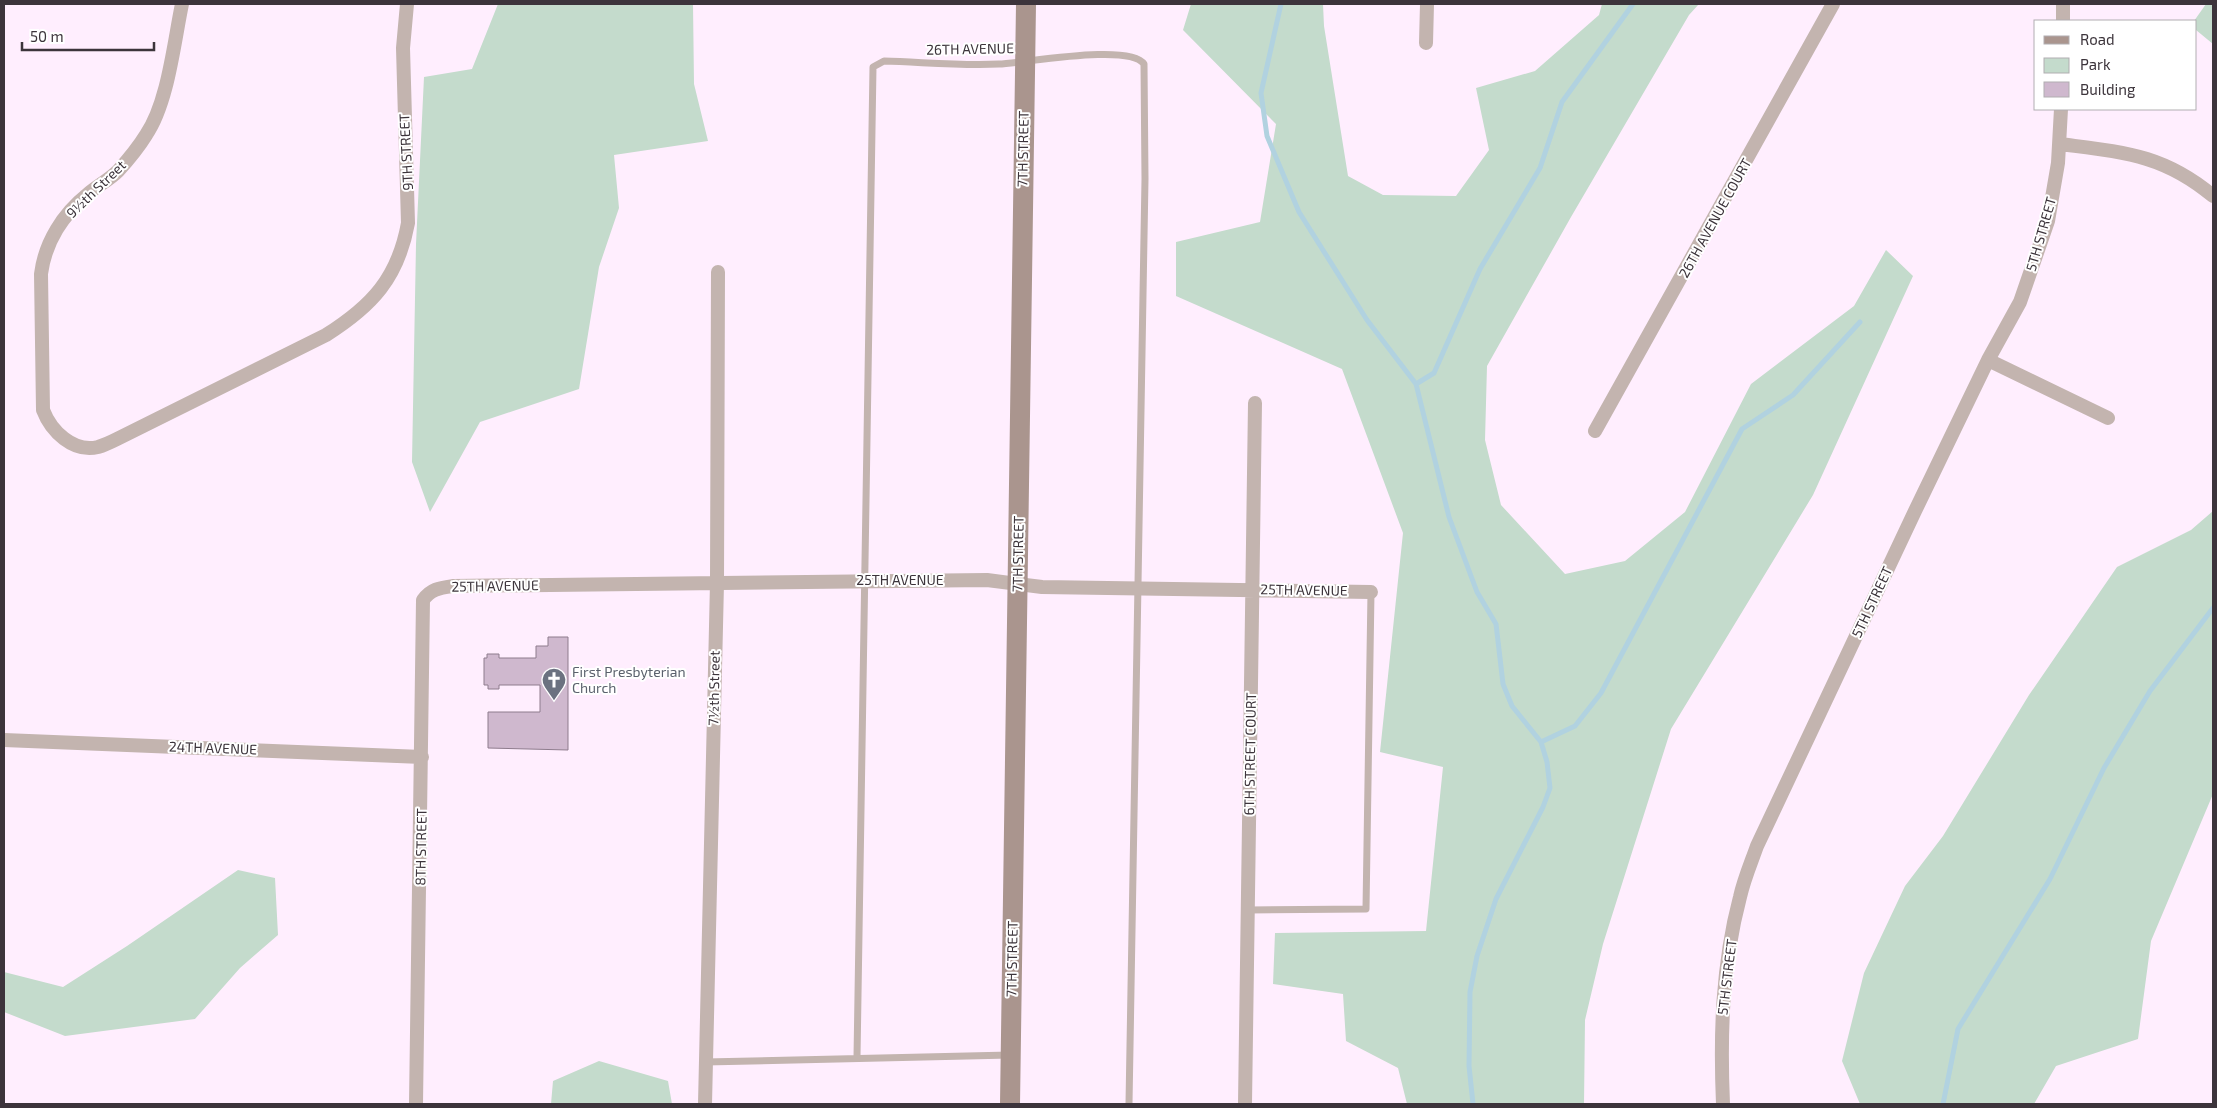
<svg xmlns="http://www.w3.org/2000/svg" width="2217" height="1108" font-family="'Exo 2',sans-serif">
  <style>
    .green { fill: #c4dbcc }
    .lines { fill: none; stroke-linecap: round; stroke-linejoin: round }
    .stream { stroke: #b1d2e0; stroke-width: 5 }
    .building { fill: #cfb8ce; stroke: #8e7c8d }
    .lane { stroke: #c3b4af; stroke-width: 7 }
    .street { stroke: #c3b4af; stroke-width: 14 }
    .secondary { stroke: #aa958e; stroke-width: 20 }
    .labels { text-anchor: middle; stroke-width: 4; stroke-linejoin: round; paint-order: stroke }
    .street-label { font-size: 14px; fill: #3c343b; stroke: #fff }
    .worship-label { font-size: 14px; fill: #5b616d; stroke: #fff; text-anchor: start }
  </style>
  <rect width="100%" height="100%" fill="#ffeefe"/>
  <!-- green -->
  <path class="green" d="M498,4H693L694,84L708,141L614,155L619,208L599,267L579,389L480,422L430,512L412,462L416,244L424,77L472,69Z
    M1191,4H1323L1324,26L1348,176L1383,195L1456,196L1489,150L1476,88L1535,71L1599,15L1602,4H1699L1689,15L1571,217L1487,366L1485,440L1501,505L1565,574L1625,561L1685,512L1751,384L1854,306L1886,250L1913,276L1813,495L1671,729L1603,944L1585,1020L1584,1104H1407L1398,1068L1346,1041L1343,994L1273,984L1275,933L1426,931L1443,767L1380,752L1403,533L1342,369L1176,296V242L1260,222L1276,124L1183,30Z
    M2206,4H2213V44L2196,30L2194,21Z
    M2213,511V794L2151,941L2138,1039L2056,1066L2034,1104H1860L1842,1061L1864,973L1905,886L1943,836L2029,695L2117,567L2191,530Z
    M238,870L275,878L278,935L240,968L195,1019L65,1036L4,1012V972L63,987L127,946Z
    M599,1061L668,1081L672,1104H551L553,1081Z"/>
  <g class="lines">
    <!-- stream -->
    <path class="stream" d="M1281,4L1261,93L1267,136L1299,212L1367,320L1416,384L1449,517L1477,592L1496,624L1503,684L1512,706L1541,742L1547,762L1550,788L1543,807L1496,899L1477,956L1470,992L1469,1066L1473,1104
      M1416,384L1434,373L1480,269L1540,168L1562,102L1633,4
      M1541,742L1575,726L1601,693L1742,429L1793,395L1860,322
      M1943,1104L1958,1029L2050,879L2104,768L2150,691L2213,608"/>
  </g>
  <!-- building -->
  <path class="building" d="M548,637H568V750L488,748V712H540V685H499V689H488V685H484V658H487V654H499V658H536V646H548Z"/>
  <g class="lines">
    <!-- lane -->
    <path class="lane" d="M1248,910L1366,909L1371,592
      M857,1057L873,67L884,61C922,62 961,66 999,64C1025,63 1130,43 1144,64L1145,179L1129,1104
      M705,1062L1010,1055"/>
    <!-- street -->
    <path class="street" d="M182,4C174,42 168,103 146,135C138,148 128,160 118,171C109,180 97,186 88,194C63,214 45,242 41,274L43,410C51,431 73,453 98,447C105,445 111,442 117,439L326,335C372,306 398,278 408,223L403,48L407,4
      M2063,21V4
      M1426,43L1427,4
      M2060,144C2122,152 2163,154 2213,196
      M1988,360L2108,418
      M1595,431L1833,4
      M4,740L422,757
      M416,1104L423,600C431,589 439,588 453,586L987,580L1042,587L1371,592
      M705,1104L717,583L718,272
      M1245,1104L1255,403
      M1723,1104C1720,1034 1722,965 1740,897C1744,879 1751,863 1757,846L1915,511L1988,360L2020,302L2048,221L2058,163L2061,109"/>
    <!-- secondary -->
    <path class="secondary" d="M1010,1104L1026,4"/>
  </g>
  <!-- icons -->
  <defs>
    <symbol id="church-pin" viewBox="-11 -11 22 30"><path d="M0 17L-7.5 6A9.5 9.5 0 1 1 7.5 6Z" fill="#6b7280" stroke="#fff"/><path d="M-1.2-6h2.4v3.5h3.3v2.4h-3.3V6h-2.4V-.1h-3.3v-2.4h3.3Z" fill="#fff"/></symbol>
  </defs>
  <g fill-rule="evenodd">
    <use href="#church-pin" x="540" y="666" width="28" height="38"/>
  </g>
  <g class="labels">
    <!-- street labels -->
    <g class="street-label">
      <text transform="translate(970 49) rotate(-1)" y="5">26TH AVENUE</text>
      <text transform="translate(1023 149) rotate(-89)" y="5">7TH STREET</text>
      <text transform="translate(406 152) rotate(-93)" y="5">9TH STREET</text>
      <text transform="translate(96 189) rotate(-44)" y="5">9½th Street</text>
      <text transform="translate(1715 218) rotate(-61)" y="5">26TH AVENUE COURT</text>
      <text transform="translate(2041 234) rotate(-74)" y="5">5TH STREET</text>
      <text transform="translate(1018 554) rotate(-89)" y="5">7TH STREET</text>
      <text x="900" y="585">25TH AVENUE</text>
      <text transform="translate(495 586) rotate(-1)" y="5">25TH AVENUE</text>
      <text transform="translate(1304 590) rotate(1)" y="5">25TH AVENUE</text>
      <text transform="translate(1872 602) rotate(-65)" y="5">5TH STREET</text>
      <text transform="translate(714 688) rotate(-89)" y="5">7½th Street</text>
      <text transform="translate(213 748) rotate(2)" y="5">24TH AVENUE</text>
      <text transform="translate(1250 754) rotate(-89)" y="5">6TH STREET COURT</text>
      <text transform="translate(421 847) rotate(-89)" y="5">8TH STREET</text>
      <text transform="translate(1012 959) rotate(-89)" y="5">7TH STREET</text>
      <text transform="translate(1727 977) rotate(-83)" y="5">5TH STREET</text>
    </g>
    <!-- worship labels -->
    <g class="worship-label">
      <text x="572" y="677">First Presbyterian<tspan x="572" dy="16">Church</tspan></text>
    </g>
  </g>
  <!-- border -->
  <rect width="2217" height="1108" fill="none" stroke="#3c343b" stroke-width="10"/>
  <!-- legend -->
  <rect x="2034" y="20" width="162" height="90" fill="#ffffff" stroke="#b1aeb1"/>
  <rect x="2044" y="36" width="25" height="8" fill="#aa958e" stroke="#b1aeb1"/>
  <text x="2080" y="45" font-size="15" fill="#3c343b">Road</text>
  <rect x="2044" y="58" width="25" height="15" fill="#c4dbcc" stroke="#b1aeb1"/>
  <text x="2080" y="70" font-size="15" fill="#3c343b">Park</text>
  <rect x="2044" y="82" width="25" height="15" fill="#cfb8ce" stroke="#b1aeb1"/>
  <text x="2080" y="95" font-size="15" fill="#3c343b">Building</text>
  <!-- scale -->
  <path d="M22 42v8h132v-8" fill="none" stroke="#3c343b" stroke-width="2.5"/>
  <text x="30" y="42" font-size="15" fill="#3c343b" stroke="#ffffff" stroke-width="4" paint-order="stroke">50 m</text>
</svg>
